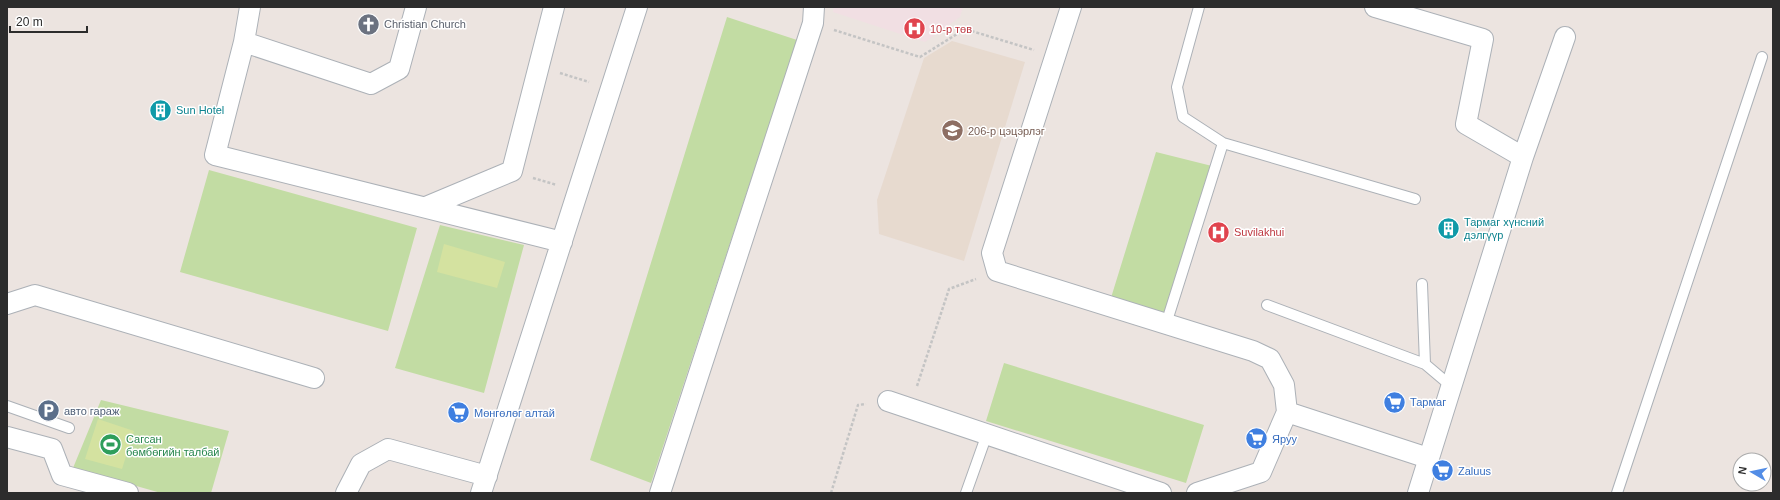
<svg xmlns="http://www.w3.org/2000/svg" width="1780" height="500" font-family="Arial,sans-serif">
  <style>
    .education { fill: #e7dacf }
    .medical { fill: #f1dfe3 }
    .green { fill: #c2dca3 }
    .pitch { fill: #d4e2a0 }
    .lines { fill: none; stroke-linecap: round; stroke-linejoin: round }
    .lane-casing { stroke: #acb1b7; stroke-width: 12 }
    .street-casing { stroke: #acb1b7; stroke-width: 22 }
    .path { stroke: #c4c4c4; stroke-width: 2.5; stroke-dasharray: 3 2; stroke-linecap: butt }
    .lane { stroke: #fff; stroke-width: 10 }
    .street { stroke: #fff; stroke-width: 20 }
    .labels { text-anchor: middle; stroke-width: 3; stroke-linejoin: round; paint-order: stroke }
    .worship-label { font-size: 11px; fill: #5b616d; stroke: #fff; text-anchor: start }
    .health-label { font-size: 11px; fill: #be3a42; stroke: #fff; text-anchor: start }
    .culture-label { font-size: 11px; fill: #0d838f; stroke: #fff; text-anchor: start }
    .education-label { font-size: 11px; fill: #785e54; stroke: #fff; text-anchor: start }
    .shop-label { font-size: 11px; fill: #366cbe; stroke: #fff; text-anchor: start }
    .service-label { font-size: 11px; fill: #4e5e75; stroke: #fff; text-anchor: start }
    .leisure-label { font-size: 11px; fill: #27864d; stroke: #fff; text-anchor: start }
  </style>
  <rect width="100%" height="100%" fill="#ece4e0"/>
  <!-- education -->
  <path class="education" d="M952,41L1025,62L964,261L879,234L877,200L924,58Z"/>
  <!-- medical -->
  <path class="medical" d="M834,7H963L960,17L925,42L833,12Z"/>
  <!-- green -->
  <path class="green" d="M727,17L797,40L651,483L590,460Z
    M1156,152L1212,166L1164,319L1110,301Z
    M209,170L417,228L388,331L180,272Z
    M440,225L524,245L484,393L395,368Z
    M1004,363L1204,425L1186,483L986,421Z
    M101,400L229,431L211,493H161L73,468Z"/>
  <!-- pitch -->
  <path class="pitch" d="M444,244L505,262L497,288L437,272Z
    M98,419L134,431L122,469L85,459Z"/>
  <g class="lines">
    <defs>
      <path id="lane" d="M1199,7L1177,87L1183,117L1223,143
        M1422,284L1425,364
        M1267,305L1425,364L1451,386
        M1166,324L1223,143L1415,199
        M7,406L69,428
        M966,493L987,434
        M1617,493L1762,57"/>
      <path id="street" d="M250,7L244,42L215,155L562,242
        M1071,7L992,253L997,271L1253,351L1270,359L1284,385L1287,412
        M1375,7L1483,39L1466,124L1523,157
        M244,42L371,84L399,69L416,7
        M426,207L512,171L554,7
        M7,304L35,295L314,378
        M888,401L1161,493
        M7,437L52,449L62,475L128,493
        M346,493L361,464L388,449L487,476
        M481,493L637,7
        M660,493L813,23L814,7
        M1197,493L1261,472L1287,412L1428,458
        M1418,493L1523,157L1565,37"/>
    </defs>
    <!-- lane casing -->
    <use href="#lane" class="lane-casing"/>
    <!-- street casing -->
    <use href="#street" class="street-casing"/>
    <!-- path -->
    <path class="path" d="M834,30L920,57L965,29L1034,50
      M560,73L589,82
      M533,178L557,185
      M917,386L949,289L976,279
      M831,493L858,405L866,404"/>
    <!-- lane -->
    <use href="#lane" class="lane"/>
    <!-- street -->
    <use href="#street" class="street"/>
  </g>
  <!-- icons -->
  <defs>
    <symbol id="church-disc" viewBox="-11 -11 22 22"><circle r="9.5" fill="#6b7280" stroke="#fff"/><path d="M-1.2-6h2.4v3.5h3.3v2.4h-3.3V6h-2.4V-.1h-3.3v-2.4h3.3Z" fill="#fff"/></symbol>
    <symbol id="hospital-disc" viewBox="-11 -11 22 22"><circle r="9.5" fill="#e0444e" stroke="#fff"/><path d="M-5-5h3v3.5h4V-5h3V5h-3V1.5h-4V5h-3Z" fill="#fff"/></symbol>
    <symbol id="building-disc" viewBox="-11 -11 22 22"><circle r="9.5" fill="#0f9aa8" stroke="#fff"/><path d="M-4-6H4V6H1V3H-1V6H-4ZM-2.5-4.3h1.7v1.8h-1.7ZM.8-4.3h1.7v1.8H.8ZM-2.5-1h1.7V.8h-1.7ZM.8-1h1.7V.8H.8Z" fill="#fff"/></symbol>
    <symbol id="school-disc" viewBox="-11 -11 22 22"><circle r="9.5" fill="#8d6e63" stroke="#fff"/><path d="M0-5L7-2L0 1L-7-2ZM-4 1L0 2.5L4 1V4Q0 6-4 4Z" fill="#fff"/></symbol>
    <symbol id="supermarket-disc" viewBox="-11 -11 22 22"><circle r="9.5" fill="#3f7fe0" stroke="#fff"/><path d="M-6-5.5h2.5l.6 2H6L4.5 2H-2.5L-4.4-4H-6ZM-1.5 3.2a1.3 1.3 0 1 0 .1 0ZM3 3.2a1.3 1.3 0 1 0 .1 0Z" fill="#fff"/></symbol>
    <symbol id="parking-disc" viewBox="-11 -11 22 22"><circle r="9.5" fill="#5c6f8a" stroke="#fff"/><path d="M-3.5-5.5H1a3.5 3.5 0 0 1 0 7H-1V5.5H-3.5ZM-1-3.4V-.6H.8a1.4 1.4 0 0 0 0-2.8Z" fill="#fff"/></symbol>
    <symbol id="stadium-disc" viewBox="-11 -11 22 22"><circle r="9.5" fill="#2e9e5b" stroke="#fff"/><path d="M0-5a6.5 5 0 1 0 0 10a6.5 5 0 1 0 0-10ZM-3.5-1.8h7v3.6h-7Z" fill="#fff"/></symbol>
  </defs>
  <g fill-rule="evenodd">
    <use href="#church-disc" x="356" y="12" width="25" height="25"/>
    <use href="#hospital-disc" x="902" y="16" width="25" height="25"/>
    <use href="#building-disc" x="148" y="98" width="25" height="25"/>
    <use href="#school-disc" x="940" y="118" width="25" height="25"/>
    <use href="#building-disc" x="1436" y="216" width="25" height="25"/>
    <use href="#hospital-disc" x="1206" y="220" width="25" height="25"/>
    <use href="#supermarket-disc" x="1382" y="390" width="25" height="25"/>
    <use href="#parking-disc" x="36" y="398" width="25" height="25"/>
    <use href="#supermarket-disc" x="446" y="400" width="25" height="25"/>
    <use href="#supermarket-disc" x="1244" y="426" width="25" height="25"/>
    <use href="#stadium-disc" x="98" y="432" width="25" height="25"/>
    <use href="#supermarket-disc" x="1430" y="458" width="25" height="25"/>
  </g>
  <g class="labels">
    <!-- worship labels -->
    <g class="worship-label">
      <text x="384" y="28">Christian Church</text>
    </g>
    <!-- health labels -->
    <g class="health-label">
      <text x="930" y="33">10-р төв</text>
      <text x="1234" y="236">Suvilakhui</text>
    </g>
    <!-- culture labels -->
    <g class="culture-label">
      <text x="176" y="114">Sun Hotel</text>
      <text x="1464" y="226">Тармаг хүнсний<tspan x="1464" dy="13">дэлгүүр</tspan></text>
    </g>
    <!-- education labels -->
    <g class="education-label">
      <text x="968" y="135">206-р цэцэрлэг</text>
    </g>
    <!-- shop labels -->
    <g class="shop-label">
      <text x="1410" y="406">Тармаг</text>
      <text x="474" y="417">Мөнгөлөг алтай</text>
      <text x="1272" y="443">Яруу</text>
      <text x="1458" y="475">Zaluus</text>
    </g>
    <!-- service labels -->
    <g class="service-label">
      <text x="64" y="415">авто гараж</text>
    </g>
    <!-- leisure labels -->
    <g class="leisure-label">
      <text x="126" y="443">Сагсан<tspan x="126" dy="13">бөмбөгийн талбай</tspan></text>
    </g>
  </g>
  <!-- border -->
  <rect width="1780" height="500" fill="none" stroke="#2c2c2c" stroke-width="16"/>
  <!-- north arrow -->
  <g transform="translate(1752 472) rotate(279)"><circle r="19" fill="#ffffff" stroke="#ababab"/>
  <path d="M0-3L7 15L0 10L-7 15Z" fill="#538de6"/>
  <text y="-6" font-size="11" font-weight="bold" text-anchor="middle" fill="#2c2c2c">N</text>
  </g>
  <!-- scale -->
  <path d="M10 26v6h77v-6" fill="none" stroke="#2c2c2c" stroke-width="2"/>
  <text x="16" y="26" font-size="12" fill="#2c2c2c" stroke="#ffffff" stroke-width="3" paint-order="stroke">20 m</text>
</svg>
